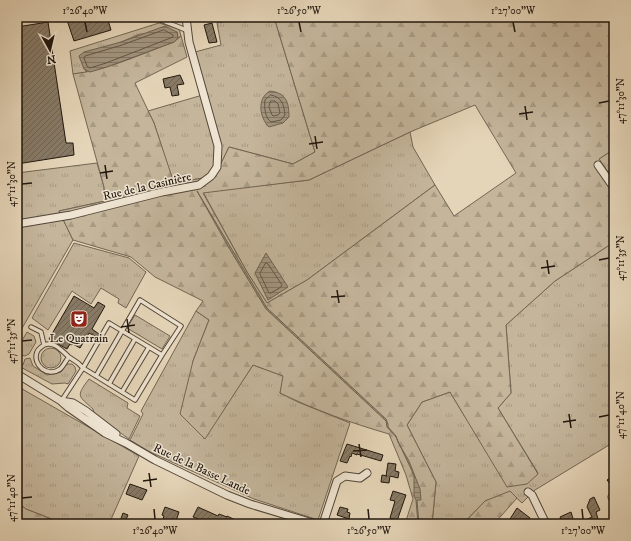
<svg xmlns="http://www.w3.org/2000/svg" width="631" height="541" font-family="'IM FELL DW Pica',serif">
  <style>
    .grass { fill: url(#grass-tufts); stroke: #726654 }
    .forest { fill: url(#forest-firs); stroke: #726654; fill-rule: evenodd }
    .water { fill: url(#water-rules); stroke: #6e6251 }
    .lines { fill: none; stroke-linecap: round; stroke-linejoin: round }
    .shore { stroke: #625646; stroke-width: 1 }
    .building { fill: url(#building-hatch); stroke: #21170e }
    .service-casing { stroke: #524638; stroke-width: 5.5 }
    .minor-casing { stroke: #524638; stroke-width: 9 }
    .service { stroke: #eee4d1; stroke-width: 3.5 }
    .minor { stroke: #eee4d1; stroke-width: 7 }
    .ticks { fill: none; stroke: #21170e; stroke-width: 1.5 }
    .labels { text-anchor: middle; stroke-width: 3; stroke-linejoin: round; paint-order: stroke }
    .street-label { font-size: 12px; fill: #21170e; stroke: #eee4d1 }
    .poi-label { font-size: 12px; fill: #21170e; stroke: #eee4d1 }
    .neatline { fill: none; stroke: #21170e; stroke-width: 1.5 }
    .ticks-label { font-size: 10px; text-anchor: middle; fill: #21170e }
  </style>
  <defs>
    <pattern id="grass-tufts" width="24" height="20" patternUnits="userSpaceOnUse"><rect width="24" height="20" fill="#c4b59b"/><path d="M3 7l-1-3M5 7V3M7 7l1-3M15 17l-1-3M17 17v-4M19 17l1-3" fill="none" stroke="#a89b84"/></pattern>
    <pattern id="forest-firs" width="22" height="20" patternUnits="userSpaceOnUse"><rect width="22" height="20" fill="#c4b59b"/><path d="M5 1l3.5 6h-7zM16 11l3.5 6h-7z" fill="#a89b84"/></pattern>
    <pattern id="water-rules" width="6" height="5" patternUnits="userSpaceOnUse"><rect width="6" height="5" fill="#a2947e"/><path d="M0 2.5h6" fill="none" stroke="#847866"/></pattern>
    <pattern id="building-hatch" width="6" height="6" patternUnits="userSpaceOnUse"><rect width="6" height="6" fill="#877a66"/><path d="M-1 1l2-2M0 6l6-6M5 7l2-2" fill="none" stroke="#6e6352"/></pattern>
  </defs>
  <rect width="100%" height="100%" fill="#e5d5b8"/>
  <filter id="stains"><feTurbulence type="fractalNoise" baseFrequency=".005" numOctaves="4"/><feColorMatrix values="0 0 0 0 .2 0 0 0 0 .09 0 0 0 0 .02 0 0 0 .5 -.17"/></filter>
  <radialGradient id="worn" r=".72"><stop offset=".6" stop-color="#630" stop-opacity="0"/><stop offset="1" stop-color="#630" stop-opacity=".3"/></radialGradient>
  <!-- grass -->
  <path class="grass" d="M248,17H274L315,152L293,164L229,147L215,176L173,183L154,123L148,111L206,94L195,52L221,45L217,23Z
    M159,23L179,29L181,36L178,38L177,32L140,34L121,42L85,71L90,72L73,74L70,51Z
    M410,132L413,147L435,185L307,280L267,303L247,272L203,192L309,180Z
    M614,149V174L611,176L599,159Z
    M97,163L104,187L105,201L59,211L73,240L17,337V173Z
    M614,242V442L535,490L522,503L510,492L485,501L463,524H432L436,482L407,425L422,402L450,392L465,417L538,473L498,408L511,393L506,325L555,281Z
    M74,243L129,258L146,272L126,308L118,303L119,299L101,288L91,304L72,291L48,330L32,318Z
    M196,311L209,320L193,361L204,439L253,365L284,376L280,393L298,402L350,423L318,520L254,499L150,452L130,440L143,414L141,411Z
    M135,315L170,336L162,349L127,328Z
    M27,332L34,336L36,342L29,354L25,356L20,355L18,359L21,361L20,363L23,365L25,359L30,358L33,366L47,375L61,372L67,364H72L75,367L76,371L68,384L65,383L52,384L17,365V349Z
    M41 358a10 10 0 1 1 20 0a10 10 0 1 1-20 0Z
    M89,379L128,403L127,408L140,416L129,439L94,414L93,409C79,396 75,397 89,379Z
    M17,386L139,456L109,524H64L26,509L17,502Z"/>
  <!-- forest -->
  <path class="forest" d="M274,17H544L545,19L555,24L562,17H614V149L599,159L614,181V242L555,281L506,325L511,393L498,408L538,474L527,484L507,487L450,392L422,402L407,425L436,482L432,524H405L413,499L406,475L389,434C351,423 315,410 280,393L283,376L253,365L205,439L180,414L193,361L209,320L196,311L203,301L155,277L131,257L73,240L59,211L105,201L104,187L73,74C108,70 141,54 174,42L181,36L187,57L135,83L154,123L174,183L215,176L229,147L293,164L315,152ZM475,105L516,173L454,216L435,185L307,280L267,303L247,272L203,193L309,180L410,132Z
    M510,491L517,498L494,524H463L485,501Z
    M17,502L26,509L64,524H17Z"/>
  <!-- water -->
  <path class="water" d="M165,26L177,32L178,38L174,42L107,67L90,72L84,69L79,56L84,52L121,42Z
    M270,91C286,93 289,102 289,117L283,123L269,127C259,117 257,98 270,91Z
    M197,191L267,308L386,419L388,424V427L396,436L398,442L409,461L420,489L421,500H417L419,524H418L416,500L414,496V476L412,471L396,437L387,427L386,421L266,309L229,248Z
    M266,253L288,287L268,300L255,273Z"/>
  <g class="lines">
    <!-- shore -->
    <path class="shore" d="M164,30L173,35V37L106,63L90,68L87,66L84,58L85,56L122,45Z
      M271,95C282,97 284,105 285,115L281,120L271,122C265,118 264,107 265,100Z
      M271,101H275L278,104L280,113L278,115L273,116L272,115L269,107Z
      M266,263L268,264L282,285L281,287L271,293H269L260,274Z"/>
  </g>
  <!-- building -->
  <path class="building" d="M66,17H107L111,30L74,41Z
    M48,22L66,143H73L74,155L17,164V27Z
    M212,23L217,42L209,43L204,25Z
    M180,75L184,84L177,85L179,95L172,96L170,87L165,88L163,79Z
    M74,296L94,308L98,302L105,306L92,329L99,334L97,337L89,333L80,348L73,344L72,345L70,344L67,349L49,339Z
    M347,444L383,455L381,461L357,454V455L352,453L351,457L350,456L347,463L340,461Z
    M388,463L396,464L395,471L399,472L398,478L390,476L389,483L381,482L382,475L387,476H386Z
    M614,475V489L607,480Z
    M130,484L147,490L142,500L126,494Z
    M393,491L406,495L397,521L390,518L395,501L390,500Z
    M594,497L600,510L596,512L598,519L596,520L598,524H577L592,517L587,507L590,499Z
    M165,507L179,512L176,521L172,519L171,523L163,519L164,516L162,515Z
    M198,507L218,516L219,514L227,517V516L244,524H215L209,521L207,524H201L203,521L193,517Z
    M340,507L348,509L347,512L350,513L349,519L337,515Z
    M517,508L530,518L526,524H520L516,521L515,523L510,519Z
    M571,512L574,522L570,524H563L560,517Z
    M123,513L128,515L124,524H119Z"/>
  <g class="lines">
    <defs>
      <path id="service" d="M155,17C165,23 177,25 187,31
        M109,323L162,355L135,400L83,368Z
        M31,327L41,332L44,345C41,347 38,349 37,352C32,365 48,378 60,369C63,367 66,360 69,357C61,350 54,341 44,345
        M96,376L140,300L181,326L162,355
        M109,384L135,339
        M122,392L149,347
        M62,400L83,368L78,363L69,357"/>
      <path id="minor" d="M598,165L614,188
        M17,224L71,215L162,192L199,185L211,176L217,167L218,146L189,42L186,17
        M17,374L61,401L69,408L105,433L126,443L155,460L227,495L250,504L316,524
        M61,401L73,403L86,411L116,434
        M528,492L532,495L546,524
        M612,497L614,496
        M323,524L337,481L345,476L360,478L367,473"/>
    </defs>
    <!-- service casing -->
    <use href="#service" class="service-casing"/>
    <!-- minor casing -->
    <use href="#minor" class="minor-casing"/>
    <!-- service -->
    <use href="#service" class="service"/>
    <!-- minor -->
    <use href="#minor" class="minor"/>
  </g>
  <!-- ticks -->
  <path class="ticks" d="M85,22L87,32M299,22L301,32M513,22L515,32M599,103L609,101M525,106L527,120M519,114L533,112M315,136L317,149M309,144L323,142M105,165L107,179M100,173L113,171M22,184L32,183M547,260L549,274M599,260L609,258M541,268L555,266M337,290L339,303M331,297L345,296M127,319L129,333M121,327L135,325M22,341L32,340M569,414L571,428M599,417L609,415M563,422L576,420M359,444L361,457M353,451L367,450M149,473L151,487M143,481L157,479M22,498L32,497M154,509L155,519M368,509L369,519M582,509L583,519"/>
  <!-- icons -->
  <defs>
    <symbol id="theatre-square" viewBox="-11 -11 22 22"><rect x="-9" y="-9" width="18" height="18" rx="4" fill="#8f2418" stroke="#eee4d1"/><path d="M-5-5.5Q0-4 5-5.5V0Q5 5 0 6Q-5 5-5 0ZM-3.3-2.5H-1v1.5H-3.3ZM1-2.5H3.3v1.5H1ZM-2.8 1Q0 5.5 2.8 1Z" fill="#fff"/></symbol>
  </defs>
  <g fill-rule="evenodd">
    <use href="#theatre-square" x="69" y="309" width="20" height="20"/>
  </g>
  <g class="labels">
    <!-- street labels -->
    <g class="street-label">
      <text transform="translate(147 186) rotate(-13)" y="4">Rue de la Casinière</text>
      <text transform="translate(202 469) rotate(25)" y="4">Rue de la Basse Lande</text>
    </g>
    <!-- poi labels -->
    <g class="poi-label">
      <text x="79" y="342">Le Quatrain</text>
    </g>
  </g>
  <!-- margin -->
  <rect width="631" height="541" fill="none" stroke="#e5d5b8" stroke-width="44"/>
  <!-- north arrow -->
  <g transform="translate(50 50) rotate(172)" stroke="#eee4d1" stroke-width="3" paint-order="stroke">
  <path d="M0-3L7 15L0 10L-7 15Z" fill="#21170e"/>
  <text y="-6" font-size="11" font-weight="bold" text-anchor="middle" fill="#21170e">N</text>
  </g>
  <rect x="22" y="22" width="587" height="497" class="neatline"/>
  <g class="ticks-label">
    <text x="85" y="14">1°26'40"W</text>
    <text x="299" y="14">1°26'50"W</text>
    <text x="513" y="14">1°27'00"W</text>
    <text transform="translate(620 101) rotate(-90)" y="4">47°11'30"N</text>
    <text transform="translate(11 184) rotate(-90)" y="4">47°11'30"N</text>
    <text transform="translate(620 258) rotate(-90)" y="4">47°11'35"N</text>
    <text transform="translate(11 341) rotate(-90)" y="4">47°11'35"N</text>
    <text transform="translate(620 415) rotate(-90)" y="4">47°11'40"N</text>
    <text transform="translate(11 498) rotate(-90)" y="4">47°11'40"N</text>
    <text x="155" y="534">1°26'40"W</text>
    <text x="369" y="534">1°26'50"W</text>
    <text x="583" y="534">1°27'00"W</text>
  </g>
  <rect width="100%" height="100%" filter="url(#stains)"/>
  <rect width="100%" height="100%" fill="url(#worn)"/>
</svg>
